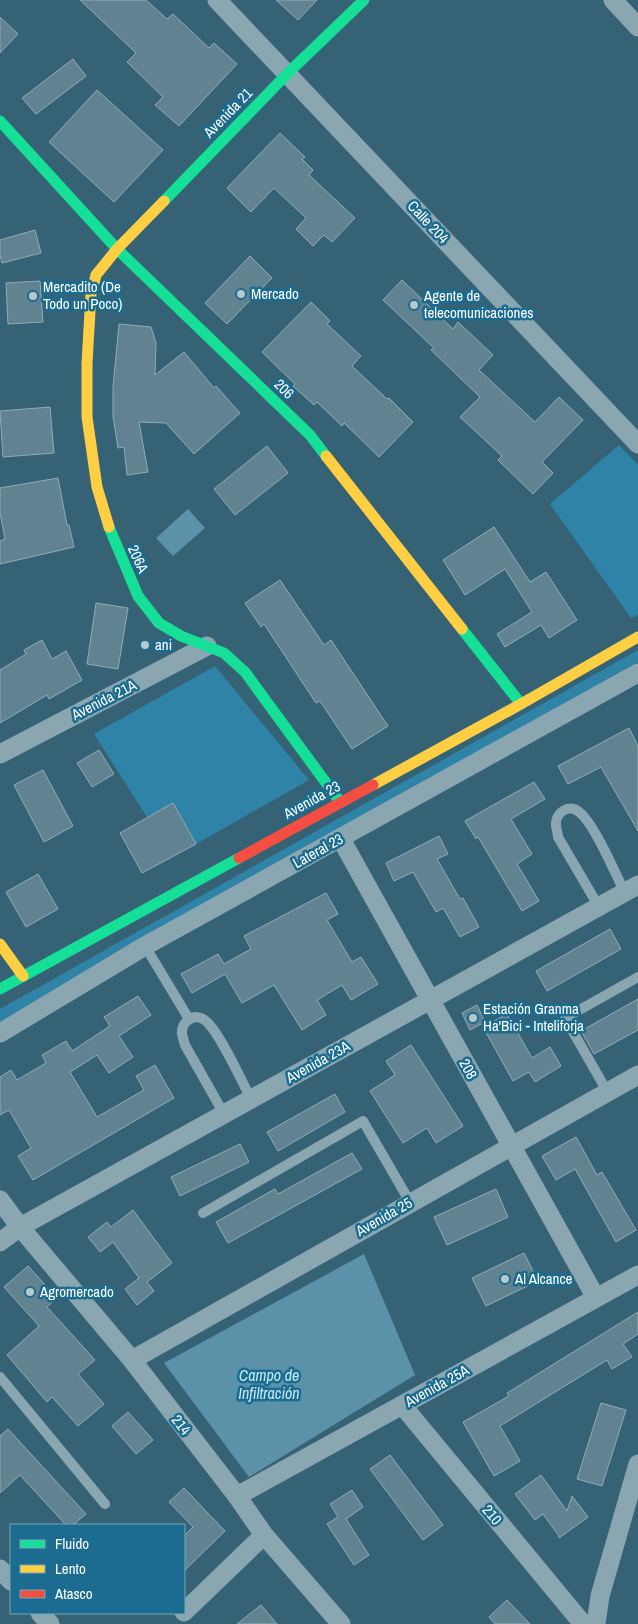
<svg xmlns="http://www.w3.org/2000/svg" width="638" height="1624" font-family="'Archivo Narrow',sans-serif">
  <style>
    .green { fill: #2f83a6 }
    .water { fill: #5b91a9 }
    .building { fill: #618290; stroke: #92acb6 }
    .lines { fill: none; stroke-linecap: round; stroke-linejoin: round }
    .lane { stroke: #8aa6b1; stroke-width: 10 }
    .street { stroke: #8aa6b1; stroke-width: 19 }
    .fast { stroke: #16e098; stroke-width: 11 }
    .slow { stroke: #ffcf43; stroke-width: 11 }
    .jam { stroke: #f24e42; stroke-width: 11 }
    .poi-dot { fill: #b9c8cf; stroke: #1b6c90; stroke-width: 2 }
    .labels { text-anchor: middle; stroke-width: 5; stroke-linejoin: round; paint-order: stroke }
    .street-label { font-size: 15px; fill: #fff; stroke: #1b6c90 }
    .poi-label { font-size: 15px; fill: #fff; stroke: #1b6c90; text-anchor: start }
    .water-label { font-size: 16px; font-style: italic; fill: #c4e9f7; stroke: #1b6c90 }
  </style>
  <rect width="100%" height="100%" fill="#366275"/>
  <!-- green -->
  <path class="green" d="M619,445L638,465V615L631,618L550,504Z
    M638,650V662L0,1022V1009Z
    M215,666L309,780L196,844L173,804L147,817L94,734Z"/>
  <!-- water -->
  <path class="water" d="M188,509L205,528L173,556L156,538Z
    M364,1254L415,1375L249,1477L164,1363Z"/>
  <!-- building -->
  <path class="building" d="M80,0H146L167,19L173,14L209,48L214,43L237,64L179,126L155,105L163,97L127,62L136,53Z
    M276,0H317L298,20Z
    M0,17L18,34L0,53Z
    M73,59L86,76L36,114L22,98Z
    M97,90L163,150L114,202L49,142Z
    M280,133L305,157L302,159L313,170L309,175L355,218L332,242L324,235L313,246L296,229L306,218L274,188L251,212L227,188Z
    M35,230L41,253L2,263L0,254V240Z
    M250,256L272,278L227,324L205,303Z
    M402,280L453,329L458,322L493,355L479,370L535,422L559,397L583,420L542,462L553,473L533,494L498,460L502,456L460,417L480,397L431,350L434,348L383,300Z
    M40,281L43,322L8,324L6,283Z
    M311,302L330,321L327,324L361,356L352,366L387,399L389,398L413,422L379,457L344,423L342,426L317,402L314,405L293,386L295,384L262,352Z
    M119,324L151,327L156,343L155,375L184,352L214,388L216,386L240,413L194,454L166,423L139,422L148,472L127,475L124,447L118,448L113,416V387Z
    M50,407L54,453L3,457L0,411Z
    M267,446L288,473L235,515L214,489Z
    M58,478L67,525H69L74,547L0,564V541L5,539L0,513V488Z
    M494,527L530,582L546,572L577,620L549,638L541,625L505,647L497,634L532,612L505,569L465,595L443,560Z
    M280,580L324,645L331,640L388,726L352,749L320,701L316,703L264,624L261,627L245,603Z
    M96,603L128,608L118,669L87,664Z
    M42,640L52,659L66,651L82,680L49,699L47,695L0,723V670L26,654L24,650Z
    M629,728L638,746V831L601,767L568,784L558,766Z
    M99,750L114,774L92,787L77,763Z
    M43,770L73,826L44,842L14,785Z
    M534,782L545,799L511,819L532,854L517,864L539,901L522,911L478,837L476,839L465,821Z
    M173,803L196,844L142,873L120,833Z
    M439,836L448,854L437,859L460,899L463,898L479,927L460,937L443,908L436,912L413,872L394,881L386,863Z
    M38,874L58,909L26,927L6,892Z
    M326,893L338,914L327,920L352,962L361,957L378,984L351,1000L342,985L317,1000L326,1015L302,1030L274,985L242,1003L225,974L192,993L181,974L218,954L224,964L251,949L244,936Z
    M610,929L621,949L547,991L536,971Z
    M138,996L151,1015L119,1036L133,1057L109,1073L97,1055L70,1072L97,1117L144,1090L136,1076L155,1065L174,1098L33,1180L18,1156L31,1148L9,1110L0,1115V1077L11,1070L17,1080L46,1063L42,1055L66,1041L72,1051L110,1026L104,1017Z
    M638,999V1030L594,1054L581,1031Z
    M477,1005L485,1022L470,1030L462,1013Z
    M507,1014L532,1058L550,1047L561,1066L535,1082L529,1072L513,1081L483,1027Z
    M411,1045L463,1126L436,1143L427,1128L403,1143L370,1091L395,1075L386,1061Z
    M335,1094L345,1112L278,1151L267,1132Z
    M576,1137L597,1175L602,1172L636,1230L616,1242L575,1169L556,1180L542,1156Z
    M240,1144L249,1162L180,1196L171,1177Z
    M352,1153L362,1169L228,1243L216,1222L275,1189L278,1194Z
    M496,1189L508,1217L447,1245L434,1217Z
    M133,1210L172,1263L147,1282L154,1291L137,1305L125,1289L139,1278L113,1242L100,1252L88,1237L107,1222L111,1227Z
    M524,1253L538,1281L486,1306L472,1278Z
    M28,1266L57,1298L47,1307L95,1360L78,1374L104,1404L78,1426L52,1397L47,1402L7,1355L39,1326L4,1287Z
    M638,1312V1334L623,1344L632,1357L612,1369L607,1360L500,1426L520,1461L494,1476L463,1422L509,1396L507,1393Z
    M601,1403L626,1410L602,1486L577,1479Z
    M128,1412L153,1440L136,1454L112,1426Z
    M8,1429L86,1514L73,1525H66L20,1475L0,1493V1436Z
    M390,1455L443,1525L423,1540L370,1469Z
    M541,1475L567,1511L572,1496L588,1517L559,1538V1536L543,1514L535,1520L515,1494Z
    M184,1488L225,1531L184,1571V1536L193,1527L169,1502Z
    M352,1490L363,1507L346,1519L369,1555L354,1565L327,1524L338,1517L330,1504Z
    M507,1600L530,1624H495L489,1617Z
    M261,1605L277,1624H237Z"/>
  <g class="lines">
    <!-- lane -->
    <path class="lane" d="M599,907L558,837C558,833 556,829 556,825C555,813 569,803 579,812C594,823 615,873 625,893
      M145,946L189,1019
      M607,1091L565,1018L638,977
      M224,1114L185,1045C184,1042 183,1038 182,1034C181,1023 192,1013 203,1019C217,1026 242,1082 251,1099
      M203,1213L363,1121L410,1202
      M0,1377L105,1504"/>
    <!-- street -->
    <path class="street" d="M217,0L638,444
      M613,0L638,27
      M0,754L207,646
      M341,839L596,1298
      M0,1033L145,946L638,673
      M0,1200L20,1227L132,1360L237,1496L264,1535L341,1624
      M0,1242L20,1227L638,885
      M132,1360L638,1075
      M402,1405L583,1624
      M237,1496L638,1275
      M0,1569L11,1581
      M184,1612L264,1535
      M40,1613L50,1624
      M596,1624L600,1596L638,1464"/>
    <!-- fast -->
    <path class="fast" d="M0,121L117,249L310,435L326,456
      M164,201L287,74L364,0
      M109,527L138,596L159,623L181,636L224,653L245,672L340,802
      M462,629L521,704
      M0,989L239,858"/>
    <!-- slow -->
    <path class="slow" d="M326,456L462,629
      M109,527L97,487L87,417V363L91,294L96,275L117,249L164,201
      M373,785L521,704L638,637
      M0,944L23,976"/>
    <!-- jam -->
    <path class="jam" d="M239,858L373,785"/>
  </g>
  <!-- markers -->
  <g class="poi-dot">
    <circle cx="241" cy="294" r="5"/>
    <circle cx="33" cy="296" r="5"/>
    <circle cx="414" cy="305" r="5"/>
    <circle cx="145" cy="645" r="5"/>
    <circle cx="473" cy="1018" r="5"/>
    <circle cx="505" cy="1279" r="5"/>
    <circle cx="30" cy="1292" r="5"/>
  </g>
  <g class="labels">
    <!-- street labels -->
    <g class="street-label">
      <text transform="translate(228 113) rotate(-46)" y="5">Avenida 21</text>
      <text transform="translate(428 222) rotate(47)" y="5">Calle 204</text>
      <text transform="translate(284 389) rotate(44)" y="5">206</text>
      <text transform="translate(138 559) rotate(66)" y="5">206A</text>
      <text transform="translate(104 700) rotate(-27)" y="5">Avenida 21A</text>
      <text transform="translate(312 800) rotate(-29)" y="5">Avenida 23</text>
      <text transform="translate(318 851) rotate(-29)" y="5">Lateral 23</text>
      <text transform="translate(318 1062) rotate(-29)" y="5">Avenida 23A</text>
      <text transform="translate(468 1069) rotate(61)" y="5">208</text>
      <text transform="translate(384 1217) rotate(-30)" y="5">Avenida 25</text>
      <text transform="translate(437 1386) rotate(-29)" y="5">Avenida 25A</text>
      <text transform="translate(181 1425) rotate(52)" y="5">214</text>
      <text transform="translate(492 1515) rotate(50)" y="5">210</text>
    </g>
    <!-- poi labels -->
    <g class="poi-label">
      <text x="43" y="292">Mercadito (De<tspan x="43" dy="17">Todo un Poco)</tspan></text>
      <text x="251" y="299">Mercado</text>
      <text x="424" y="301">Agente de<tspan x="424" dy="17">telecomunicaciones</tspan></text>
      <text x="155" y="650">ani</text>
      <text x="483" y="1014">Estación Granma<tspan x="483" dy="17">Ha'Bici - Inteliforja</tspan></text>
      <text x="515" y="1284">Al Alcance</text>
      <text x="40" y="1297">Agromercado</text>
    </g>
    <!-- water labels -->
    <g class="water-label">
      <text x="269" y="1381">Campo de<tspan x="269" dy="18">Infiltración</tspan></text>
    </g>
  </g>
  <!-- legend -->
  <rect x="10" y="1524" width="175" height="90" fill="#1b6c90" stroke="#76a7bc"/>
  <rect x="20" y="1540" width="25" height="8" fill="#16e098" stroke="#76a7bc"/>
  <text x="55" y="1549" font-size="15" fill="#ffffff">Fluido</text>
  <rect x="20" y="1565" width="25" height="8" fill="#ffcf43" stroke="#76a7bc"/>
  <text x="55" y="1574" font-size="15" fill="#ffffff">Lento</text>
  <rect x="20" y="1590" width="25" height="8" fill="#f24e42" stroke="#76a7bc"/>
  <text x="55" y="1599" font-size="15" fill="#ffffff">Atasco</text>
</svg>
